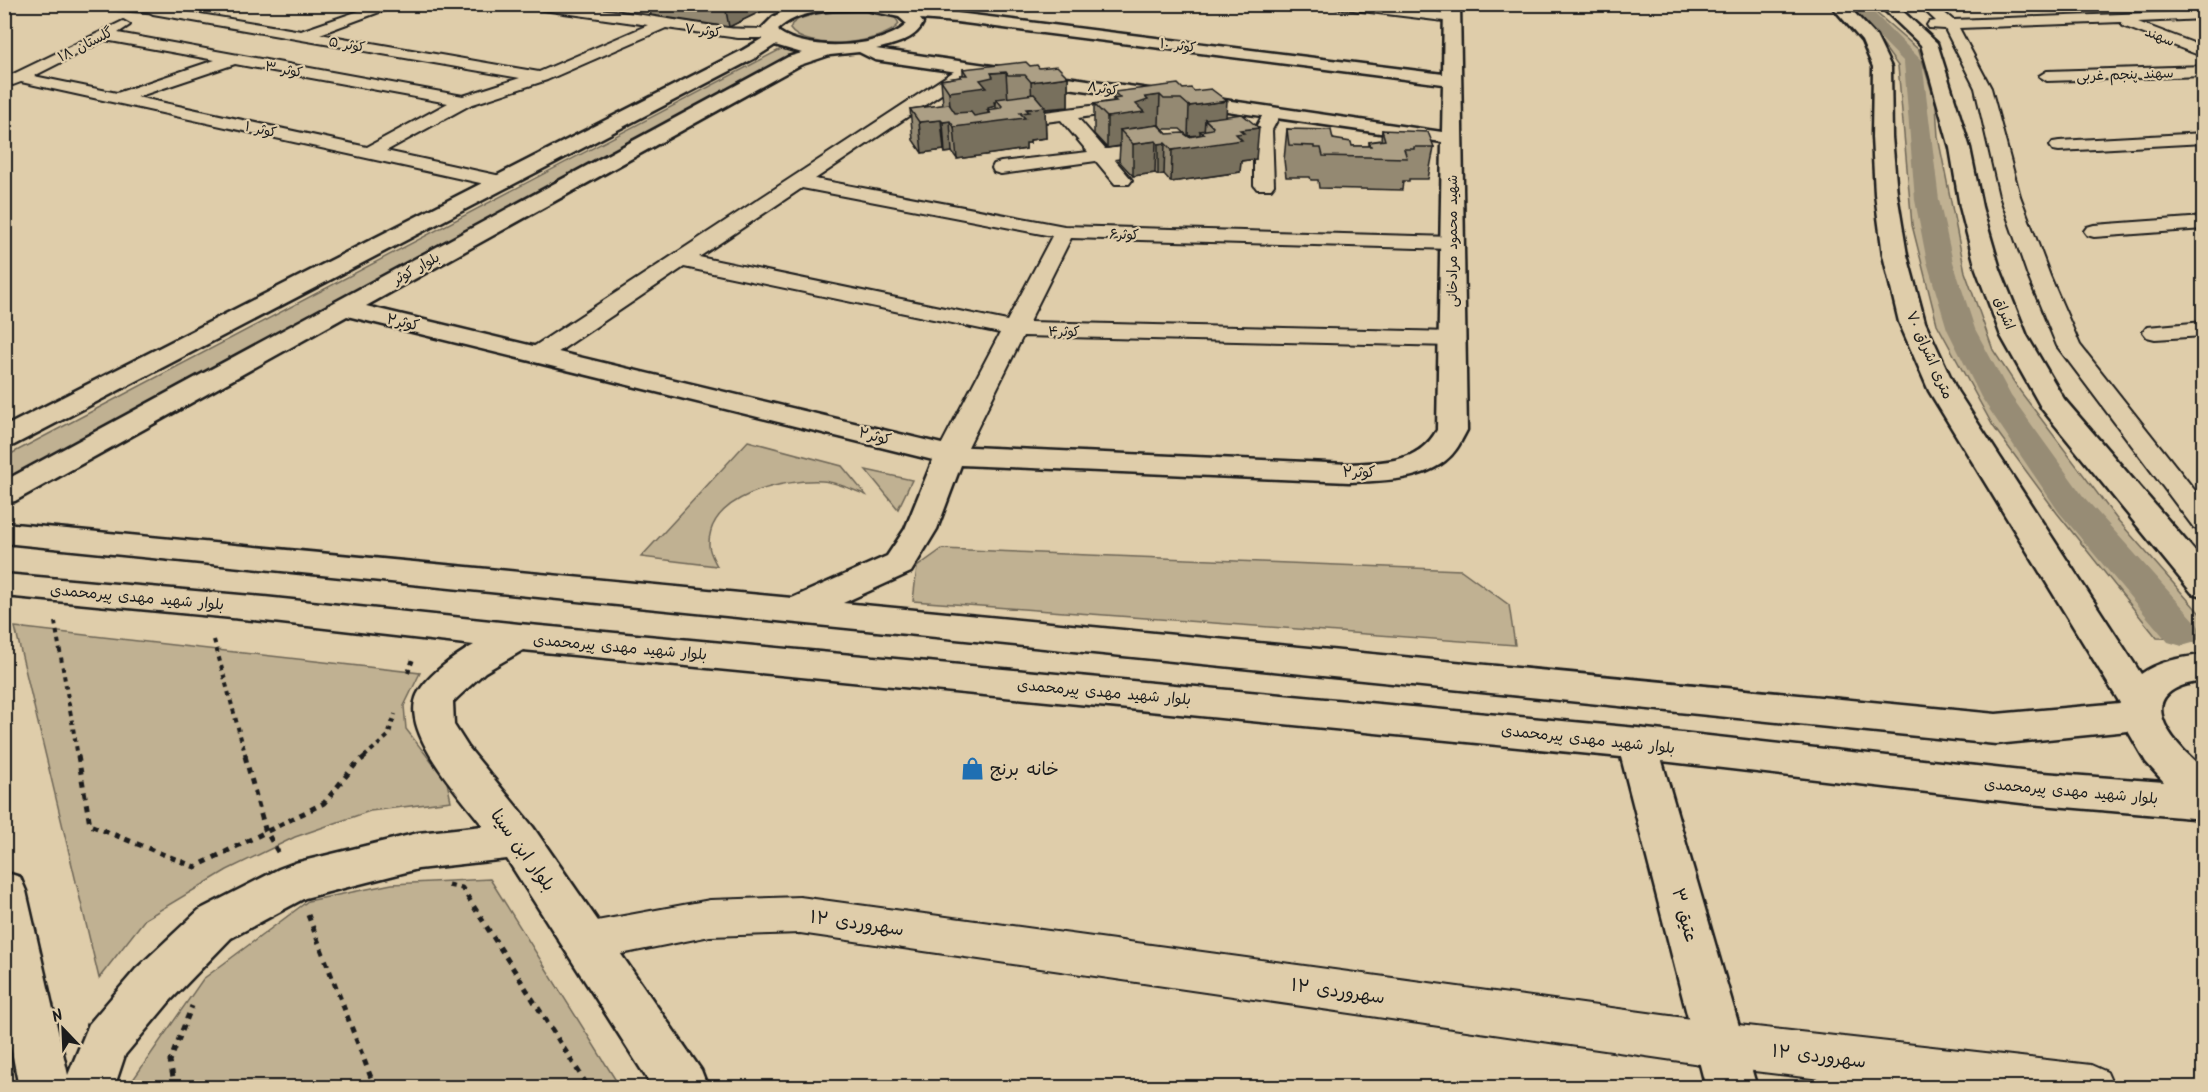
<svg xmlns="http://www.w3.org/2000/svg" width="2208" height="1092" font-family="Kalam,'Playpen Sans Arabic',sans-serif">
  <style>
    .green { fill: #c0b192; stroke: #6e6657; stroke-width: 1.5 }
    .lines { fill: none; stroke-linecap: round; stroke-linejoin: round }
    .canal { fill: #978c75; fill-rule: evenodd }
    .lane-casing { stroke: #1c1c1c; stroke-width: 5 }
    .street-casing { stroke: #1c1c1c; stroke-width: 4 }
    .secondary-casing { stroke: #1c1c1c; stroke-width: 5 }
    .path-far1 { stroke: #1c1c1c; stroke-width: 4; stroke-dasharray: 4.5 4.5; stroke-linecap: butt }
    .path { stroke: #1c1c1c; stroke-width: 5; stroke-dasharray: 6 6; stroke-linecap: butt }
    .lane { fill: #dfcdaa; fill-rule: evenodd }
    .street { fill: #dfcdaa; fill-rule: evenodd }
    .secondary { fill: #dfcdaa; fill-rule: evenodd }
    .wall { fill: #948972; stroke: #1c1c1c; stroke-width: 1.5; fill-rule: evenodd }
    .shaded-wall { fill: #786f5d; stroke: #1c1c1c; stroke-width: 1.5 }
    .building { fill: #ac9f85; stroke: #1c1c1c; stroke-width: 1.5 }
    .labels { text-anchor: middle; stroke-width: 4.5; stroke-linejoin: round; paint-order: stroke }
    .far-street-label { font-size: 14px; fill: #1c1c1c; stroke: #dfcdaa }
    .street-label { font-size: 15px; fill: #1c1c1c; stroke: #dfcdaa }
    .near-poi-label { font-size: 18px; fill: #1c1c1c; stroke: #dfcdaa; text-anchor: start }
    .near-street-label { font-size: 18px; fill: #1c1c1c; stroke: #dfcdaa }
  </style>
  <rect width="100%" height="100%" fill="#dfcdaa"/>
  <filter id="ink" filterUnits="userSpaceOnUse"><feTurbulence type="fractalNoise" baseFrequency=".0167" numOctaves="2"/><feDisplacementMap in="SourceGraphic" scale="12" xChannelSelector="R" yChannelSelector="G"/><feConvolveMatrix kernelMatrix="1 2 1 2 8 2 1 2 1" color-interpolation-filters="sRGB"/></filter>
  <g filter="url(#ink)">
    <!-- green -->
    <path class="green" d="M1849,5H1867L1919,50L1936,105L1938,137L1965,272L1993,350L2020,391L2116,518L2203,617V639L2157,638L2057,513L1993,426L1937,324L1912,225L1898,66L1864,19Z
      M859,9C872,10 894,10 899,24C884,44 805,52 790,29L792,24L799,19L825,11Z
      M783,48L800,50L20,475L5,476V457Z
      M748,441L842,466L866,495C853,490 837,482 822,481C784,479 708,495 709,545C709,552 714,560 717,566L641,557Z
      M866,470L912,480L898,509Z
      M942,549L1461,570L1509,605L1515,645L913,601L917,567Z
      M15,627L420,673L404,706L406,729L447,782L451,801L370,811L295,837L227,870L145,919L99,978Z
      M490,879L620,1087H128L203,979L308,901L392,884Z"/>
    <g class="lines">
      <!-- canal -->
      <path class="canal" d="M1847,4H1865L1922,61L1939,200L1953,262L1975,329L2011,396L2083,496L2196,622L2202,632L2196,642L2182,646L2168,642L2059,512L1981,397L1947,329L1927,262L1915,200L1904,62Z"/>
      <defs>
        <path id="lane" d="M35,4L153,8L156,10L153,12Z"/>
        <path id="street" d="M379,4H401L320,34L539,72L648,25L529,8L522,4C592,4 661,19 729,28C741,30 771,26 778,34L771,38H738L666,28L547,80L470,105L386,151L510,178L513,182L510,186L503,188L21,82L13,85L5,80L7,77L123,21L130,25L118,33L463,96L520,78L153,14L146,10L153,6L301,31ZM105,40L215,60L117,93L34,76ZM235,64L448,103L367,147L137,97Z
          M1330,4H1375L1452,14L1459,18L1452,22L1337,8Z
          M1918,4H1934L1953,20L2204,11V19L2138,22L2204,47V57L2123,26L2121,22L1959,28L1991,88L2020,196L2050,276L2080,345L2204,502V531L2194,528L2057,346L2028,276L2000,196L1975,88L1945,29L1929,28L1927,25L1929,22L1936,21Z
          M968,64L974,66L976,69L974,72L815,179L1064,226L1452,237L1459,239L1462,243L1459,247L1452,249L1071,238L1029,322L1452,332L1460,334L1464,339L1460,344L1452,346L1023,336L964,455L960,461L950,463L940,461L936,455L1000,333L684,267L548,359L539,361L530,359L527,354L530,349L962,66ZM802,188L1052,236L1007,321L699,257Z
          M2204,66V76L2047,81L2039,76L2047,71Z
          M1128,101L1136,106L1134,110L1078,118L1105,149L1159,143L1165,144L1168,148L1165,152L1114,159L1132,180L1129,184H1115L1096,161L1001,174L994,172L992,168L994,164L1001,162L1088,152L1061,120L1006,127L1000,126L997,122L1000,118Z
          M1272,108L1278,109L1281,113L1272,130L1274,185L1271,189H1257L1254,185V139L1219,146L1213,145L1210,141L1213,137L1240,132L1256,127L1266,109Z
          M2204,133V143L2059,151L2053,150L2050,146L2053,142L2059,141Z
          M2204,217V229L2094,237L2087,235L2084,231L2087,227L2094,225Z
          M2204,322V336L2155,339L2147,337L2143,332L2147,327Z
          M800,897L1721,1023L2091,1065L2107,1072L2114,1088H1895L1721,1067L800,933L710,936L586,961L571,955L565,942L571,929L586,923L710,900Z"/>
        <path id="secondary" d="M807,4H885L1443,74L1444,4H1460L1467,430C1461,441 1456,453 1445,461C1420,481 1379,481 1349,482L961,465L937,529L911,572L843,603L1996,714L2120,703L1929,391L1899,322L1883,255L1875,194L1872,137L1873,67L1862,41L1830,4H1846L1876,36L1891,67L1892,137L1897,194L1907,255L1925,322L1957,391L2141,674C2159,661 2182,657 2204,655V681C2129,690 2168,740 2204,769V819L2030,804L1662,761L1757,1088H1706L1621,757L523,650L485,672L457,698L453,702L454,725L468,747L533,827L701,1070L708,1088H653L507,859L418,869L305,898L231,938L170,1001L125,1055L114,1088H19L4,1009V872L20,877L26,891L68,1075L89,1024L136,969L199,910L279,869L295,863L418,833L483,826C462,798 403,735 416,698C423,678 456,655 474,645L264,621L4,596V574L264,597L519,624L1637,728L2030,772L2164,782L2146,762L2128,731L1996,744L4,543V523L792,598L887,556L905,529L933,460L347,316L15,501L4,503V481L788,57L802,53L775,45L755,58L14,445L4,448V427L743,50L765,37L762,28L773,17L784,11ZM866,10L899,17L907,24C881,49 807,52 779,32L778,29C801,8 836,10 866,10ZM920,19L957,22L1443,84L1442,132L876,49C892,45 916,40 923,23ZM859,52L875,60L1442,142L1437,430C1418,464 1384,462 1349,464L950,446L366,306L800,65L830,55Z
          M1878,4H1895L1937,43L1970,148L1982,207L2000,269L2027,336L2064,399L2204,562V596L2192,593L2042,409L2001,336L1976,269L1960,207L1950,148L1921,45Z"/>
      </defs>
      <!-- lane casing -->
      <use href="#lane" class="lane-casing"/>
      <!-- street casing -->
      <use href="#street" class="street-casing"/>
      <!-- secondary casing -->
      <use href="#secondary" class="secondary-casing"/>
      <!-- path-far1 -->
      <path class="path-far1" d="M55,622L78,757
        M214,640L246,757
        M408,673L413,659
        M364,757L388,736L395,714"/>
      <!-- path -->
      <path class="path" d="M78,756L90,825L195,867L324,803L355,765L366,756
        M245,756L265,829L278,852
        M448,885L462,888L589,1088
        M308,915L375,1088
        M175,1088L170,1061L192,1006"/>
      <!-- lane -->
      <use href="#lane" class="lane"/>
      <!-- street -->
      <use href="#street" class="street"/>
      <!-- secondary -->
      <use href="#secondary" class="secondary"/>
    </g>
    <!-- wall -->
    <path class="wall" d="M648,4H776L729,27L651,15Z
      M1030,66L1068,77V107L1045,109L1046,138L1030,140V143H1026V149L957,159L952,152L945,153L944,150L922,153L913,140L910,109L943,105L941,80L960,77V75H963V69ZM994,102H996V109L988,110V108L995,106Z
      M1183,89L1226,116L1256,159L1241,161L1240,172L1171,182L1164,174L1158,175L1155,173L1133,176L1119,161L1120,146L1107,148L1094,134V104L1113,101L1114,92ZM1159,125L1163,129H1180L1188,136L1200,135L1189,137L1167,134Z
      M1287,129L1333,139L1352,146H1369V142L1381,140L1382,130L1434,147L1428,179H1409V181H1403L1402,190L1319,188L1318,180H1311L1310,177H1286L1284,160Z"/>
    <!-- shaded-wall -->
    <path class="shaded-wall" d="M741,4H776L729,27L726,11Z
      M1006,72L1008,101L996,99V102H994L995,106L988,108V117L951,122L949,92L991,73Z
      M1068,77V107L1045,109L1046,138L1030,140V143H1026V149L957,159L954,127L1020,113L1026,109H1032L1031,82Z
      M1160,95L1159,125L1120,130V146L1107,148V117L1136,104L1145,97Z
      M1227,101L1225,131L1213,127L1205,119L1204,134L1200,131V135L1188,136L1189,106Z
      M941,120L944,150L922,153L919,122Z
      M950,121L952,152L945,153L943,122Z
      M1259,128L1256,159L1241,161L1240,172L1171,182L1172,150L1236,134L1240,130Z
      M1156,141L1155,173L1133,176V144Z
      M1165,143L1164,174L1158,175V144Z"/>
    <!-- building -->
    <path class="building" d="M680,4H741L726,11Z
      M1026,62L1030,66L1037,65L1039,68L1057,66L1068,77L1031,82L1025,75H1008L1006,72L991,73L993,77L980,80L986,87L949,92L941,80L961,77L960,75H967L963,69Z
      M1178,84L1183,89L1191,88L1194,91L1211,89L1227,101L1189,106L1181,99H1164L1160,95L1145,97L1148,100L1136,104L1144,112L1107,117L1094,104L1116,101L1113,99L1120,98L1114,92Z
      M1034,94L1045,107L1026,109L1029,112L1020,113L1025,118L954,127L950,121L943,122L941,120L919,122L910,109L949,104L955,113L971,112L974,116L990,113L987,110L1000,108L1002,106L996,99Z
      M1242,114L1259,128L1240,130L1244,133L1236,134L1242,140L1172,150L1165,143L1158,144L1156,141L1133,144L1120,130L1158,125L1167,134L1183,133L1189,137L1204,134L1200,131L1212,129L1213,127L1205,119Z
      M1287,129L1331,130L1333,139L1351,142L1352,146H1371L1369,142L1385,140L1382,130L1428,132L1434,147H1414V149H1404L1407,158L1323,156L1321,148H1314V146L1289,145Z"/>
  </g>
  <!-- icons -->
  <defs>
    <symbol id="shop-bare" viewBox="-9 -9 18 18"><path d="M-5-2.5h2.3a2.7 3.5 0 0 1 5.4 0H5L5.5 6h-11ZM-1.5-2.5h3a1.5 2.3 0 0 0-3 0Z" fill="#1f6fb2" stroke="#dfcdaa" stroke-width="2.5" paint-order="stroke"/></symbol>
  </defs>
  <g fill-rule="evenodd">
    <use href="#shop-bare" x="956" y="752" width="33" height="33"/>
  </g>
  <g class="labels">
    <!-- far-street labels -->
    <g class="far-street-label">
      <text transform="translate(703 30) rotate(7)" y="5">کوثر ۷</text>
      <text transform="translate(2160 36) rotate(22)" y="5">سهند</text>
      <text transform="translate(85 44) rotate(-27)" y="5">گلستان ۱۸</text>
      <text transform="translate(347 44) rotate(10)" y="5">کوثر ۵</text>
      <text transform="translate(1178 45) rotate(7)" y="5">کوثر ۱۰</text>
      <text transform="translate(284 69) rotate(10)" y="5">کوثر ۳</text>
      <text transform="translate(2125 74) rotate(-2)" y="5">سهند پنجم غربی</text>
      <text transform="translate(1103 88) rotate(8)" y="5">کوثر۸</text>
      <text transform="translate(261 129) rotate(12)" y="5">کوثر ۱</text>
      <text transform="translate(1124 234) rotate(2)" y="5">کوثر۶</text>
      <text transform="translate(1452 241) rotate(-90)" y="5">شهید محمود مرادخانی</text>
      <text transform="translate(416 268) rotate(-29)" y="5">بلوار کوثر</text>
      <text transform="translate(2005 313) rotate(69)" y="5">اشراق</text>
      <text transform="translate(1064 331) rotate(1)" y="5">کوثر۴</text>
    </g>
    <!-- street labels -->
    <g class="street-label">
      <text transform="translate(403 322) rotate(13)" y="5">کوثر۲</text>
      <text transform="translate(1930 355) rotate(66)" y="5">۷۰ متری اشراق</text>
      <text transform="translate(875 436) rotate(14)" y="5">کوثر۲</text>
      <text x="1359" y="477">کوثر۲</text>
      <text transform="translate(137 597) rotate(5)" y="5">بلوار شهید مهدی پیرمحمدی</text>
      <text transform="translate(620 647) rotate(5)" y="5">بلوار شهید مهدی پیرمحمدی</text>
      <text transform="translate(1104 692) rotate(5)" y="5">بلوار شهید مهدی پیرمحمدی</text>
      <text transform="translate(1588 739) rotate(6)" y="5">بلوار شهید مهدی پیرمحمدی</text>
      <text transform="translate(2071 791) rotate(5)" y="5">بلوار شهید مهدی پیرمحمدی</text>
    </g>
    <!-- near-poi labels -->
    <g class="near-poi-label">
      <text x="990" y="775">خانه برنج</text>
    </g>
    <!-- near-street labels -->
    <g class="near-street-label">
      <text transform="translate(523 850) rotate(54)" y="6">بلوار ابن سینا</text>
      <text transform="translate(1685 915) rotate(75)" y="6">عتیق ۳</text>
      <text transform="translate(857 923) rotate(8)" y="6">سهروردی ۱۲</text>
      <text transform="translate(1338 991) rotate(8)" y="6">سهروردی ۱۲</text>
      <text transform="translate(1819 1056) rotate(7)" y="6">سهروردی ۱۲</text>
    </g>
  </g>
  <!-- margin -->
  <rect width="2208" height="1092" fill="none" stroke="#dfcdaa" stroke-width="24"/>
  <rect x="12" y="12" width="2184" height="1068" fill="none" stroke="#1c1c1c" stroke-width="2" filter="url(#ink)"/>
  <!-- north arrow -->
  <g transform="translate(63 1029) rotate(337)" stroke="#dfcdaa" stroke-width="4.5" paint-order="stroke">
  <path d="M0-4.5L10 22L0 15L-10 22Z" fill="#1c1c1c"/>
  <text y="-9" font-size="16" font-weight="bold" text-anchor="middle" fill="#1c1c1c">N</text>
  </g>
</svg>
